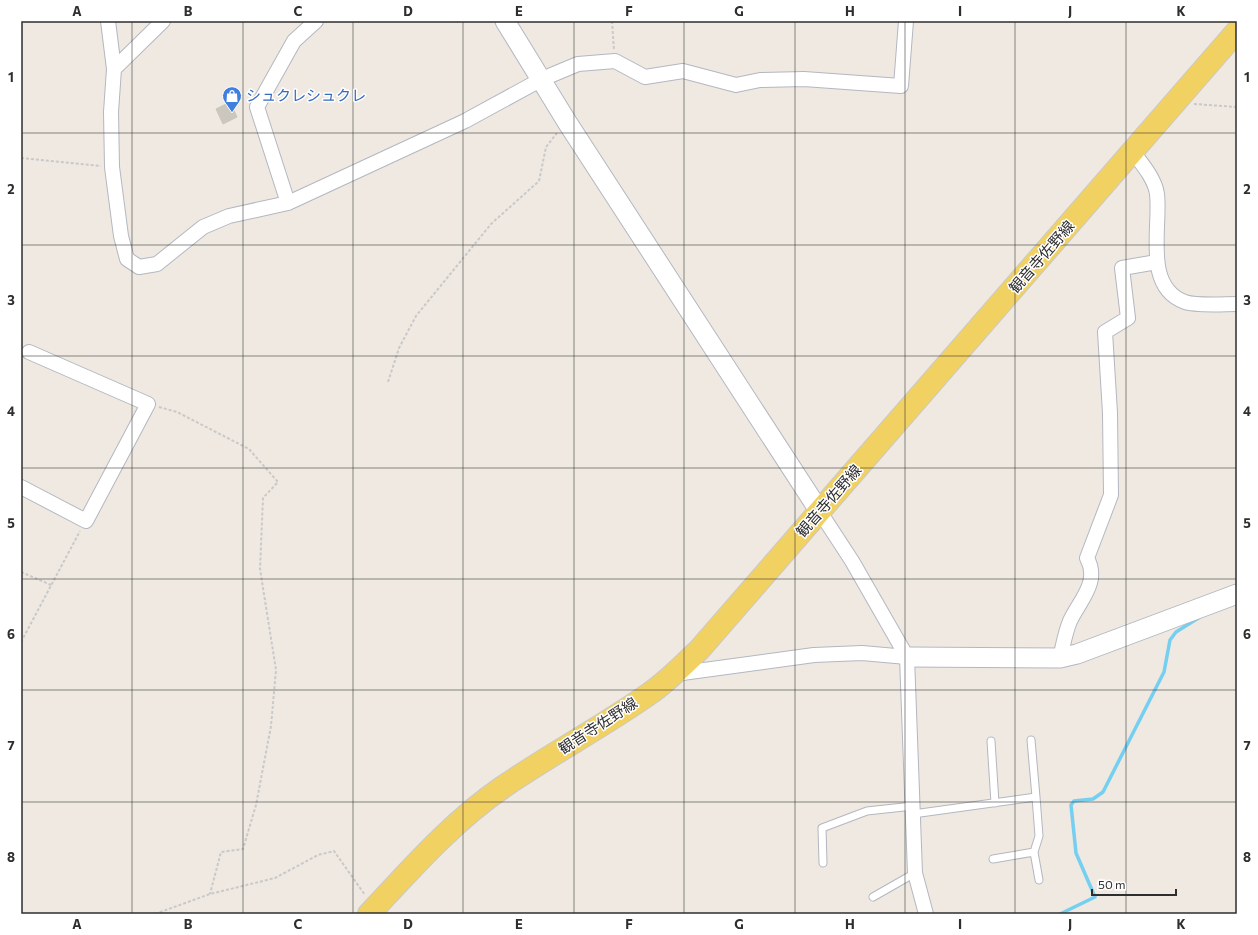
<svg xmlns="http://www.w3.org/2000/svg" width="1258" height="935" font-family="Commissioner,'Noto Sans JP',sans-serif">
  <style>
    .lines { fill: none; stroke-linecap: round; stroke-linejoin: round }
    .stream { stroke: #75cff0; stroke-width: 3.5 }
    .building { fill: #cbc7bf; stroke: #cbc5ba }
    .lane-casing { stroke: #b4b7c1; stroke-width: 9 }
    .street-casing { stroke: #b4b7c1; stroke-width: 16 }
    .secondary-casing { stroke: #b4b7c1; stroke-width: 21 }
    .primary-casing { stroke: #c9c9c9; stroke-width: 24 }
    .path { stroke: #c9c9c9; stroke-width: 2; stroke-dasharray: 3 2; stroke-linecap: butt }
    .lane { stroke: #fff; stroke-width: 7 }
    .street { stroke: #fff; stroke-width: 14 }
    .secondary { stroke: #fff; stroke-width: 19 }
    .primary { stroke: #f2d163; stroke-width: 22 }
    .grid { fill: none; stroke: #2e2e2e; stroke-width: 1; stroke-opacity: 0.55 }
    .labels { text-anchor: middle; stroke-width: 3; stroke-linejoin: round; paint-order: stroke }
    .shop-label { font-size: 15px; fill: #366cbe; stroke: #fff; text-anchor: start }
    .street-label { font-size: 15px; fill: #2e2e2e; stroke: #fff }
    .neatline { fill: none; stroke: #2e2e2e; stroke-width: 1.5 }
    .grid-label { font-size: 13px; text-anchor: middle; font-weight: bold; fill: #2e2e2e }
  </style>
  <rect width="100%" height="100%" fill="#efe9e1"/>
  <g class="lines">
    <!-- stream -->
    <path class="stream" d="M1060,914L1095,897L1076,853L1071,805L1074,801L1093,799L1103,792L1164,672L1170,640L1176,632L1200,617"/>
  </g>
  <!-- building -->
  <path class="building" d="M230,102L237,117L223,124L216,109Z"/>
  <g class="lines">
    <defs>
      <path id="lane" d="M1031,740L1036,797
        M991,741L995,803
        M913,814L1036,797L1039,836L1034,852L1039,880
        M993,859L1034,852
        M823,863L822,828L867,811L913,806
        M873,897L915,873"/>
      <path id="street" d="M108,21L114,69L111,112L112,167L121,236L127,259L139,267L157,264L203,227L229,216L288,203L465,121L542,79L578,64L615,61L645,77L683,71L736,85L760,80L804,79L901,86L906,21
        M114,69L163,21
        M1133,152C1142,164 1155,179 1157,194C1161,227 1143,287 1185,302C1196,306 1224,304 1237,304
        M288,203L257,107L294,41L316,21
        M21,487L86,521L148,404L29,352
        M820,512L852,561L907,657L915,873L926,914
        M1060,658C1063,646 1065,633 1070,621C1080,600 1100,582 1087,558L1111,495L1110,413L1105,332L1128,318L1122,268L1157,262
        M675,674L814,655L862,653L907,657"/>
      <path id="secondary" d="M505,21L567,122L820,512
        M907,657L1060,658L1077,654L1237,594"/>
      <path id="primary" d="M369,914C411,869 452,822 503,787C551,754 602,727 649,694C668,681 683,665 699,650L1237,31"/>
    </defs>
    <!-- lane casing -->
    <use href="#lane" class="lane-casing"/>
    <!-- street casing -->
    <use href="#street" class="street-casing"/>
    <!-- secondary casing -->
    <use href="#secondary" class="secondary-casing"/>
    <!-- primary casing -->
    <use href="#primary" class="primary-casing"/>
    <!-- path -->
    <path class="path" d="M612,21L614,50
      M1194,104L1237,107
      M21,158L101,166
      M388,382L399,348L416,316L491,224L539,181L546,147L557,133
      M159,407L177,412L249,449L278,482L263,498L260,569L276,670L271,726L256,805L243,849L221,852L210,894
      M21,572L51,585
      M21,642L80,531
      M21,866V888
      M155,914L210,894L275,878L318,855L334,851L365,895"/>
    <!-- lane -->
    <use href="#lane" class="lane"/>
    <!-- street -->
    <use href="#street" class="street"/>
    <!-- secondary -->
    <use href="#secondary" class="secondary"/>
    <!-- primary -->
    <use href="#primary" class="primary"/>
  </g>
  <!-- grid -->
  <path class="grid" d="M132,21V914M243,21V914M353,21V914M463,21V914M574,21V914M684,21V914M795,21V914M905,21V914M1015,21V914M1126,21V914M21,133H1237M21,245H1237M21,356H1237M21,468H1237M21,579H1237M21,690H1237M21,802H1237"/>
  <!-- icons -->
  <defs>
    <symbol id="shop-pin" viewBox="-11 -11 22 30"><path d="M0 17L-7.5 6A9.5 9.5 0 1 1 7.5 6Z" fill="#3f7fe0" stroke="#fff"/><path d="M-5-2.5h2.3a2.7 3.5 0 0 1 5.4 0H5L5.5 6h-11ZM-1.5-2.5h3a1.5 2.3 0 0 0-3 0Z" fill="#fff"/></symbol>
  </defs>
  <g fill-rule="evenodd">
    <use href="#shop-pin" x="221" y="85" width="22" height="30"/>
  </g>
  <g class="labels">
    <!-- shop labels -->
    <g class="shop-label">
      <text x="246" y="101">シュクレシュクレ</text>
    </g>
    <!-- street labels -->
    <g class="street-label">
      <text transform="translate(1042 257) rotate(-49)" y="5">観音寺佐野線</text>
      <text transform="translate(829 501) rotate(-49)" y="5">観音寺佐野線</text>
      <text transform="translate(598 726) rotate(-33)" y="5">観音寺佐野線</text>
    </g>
  </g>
  <!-- border -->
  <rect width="1258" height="935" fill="none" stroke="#ffffff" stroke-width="44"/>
  <!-- scale -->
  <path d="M1092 889v6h84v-6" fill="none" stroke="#2e2e2e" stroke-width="2"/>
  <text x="1098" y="889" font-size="12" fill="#2e2e2e" stroke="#ffffff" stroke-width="3" paint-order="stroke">50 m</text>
  <rect x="22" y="22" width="1214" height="891" class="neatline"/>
  <g class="grid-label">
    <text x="77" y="16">A</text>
    <text x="188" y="16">B</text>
    <text x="298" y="16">C</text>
    <text x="408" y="16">D</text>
    <text x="519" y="16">E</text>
    <text x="629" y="16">F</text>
    <text x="739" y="16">G</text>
    <text x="850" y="16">H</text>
    <text x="960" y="16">I</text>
    <text x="1070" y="16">J</text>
    <text x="1181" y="16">K</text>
    <text x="11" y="82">1</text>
    <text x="1247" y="82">1</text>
    <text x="11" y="194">2</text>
    <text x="1247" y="194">2</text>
    <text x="11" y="305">3</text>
    <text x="1247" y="305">3</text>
    <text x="11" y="416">4</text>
    <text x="1247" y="416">4</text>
    <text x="11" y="528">5</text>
    <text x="1247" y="528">5</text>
    <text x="11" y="639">6</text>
    <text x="1247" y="639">6</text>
    <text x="11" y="750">7</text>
    <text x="1247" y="750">7</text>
    <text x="11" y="862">8</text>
    <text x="1247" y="862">8</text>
    <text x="77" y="929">A</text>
    <text x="188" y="929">B</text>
    <text x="298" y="929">C</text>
    <text x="408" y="929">D</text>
    <text x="519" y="929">E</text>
    <text x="629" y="929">F</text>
    <text x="739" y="929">G</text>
    <text x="850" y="929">H</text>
    <text x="960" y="929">I</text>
    <text x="1070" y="929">J</text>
    <text x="1181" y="929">K</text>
  </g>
</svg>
